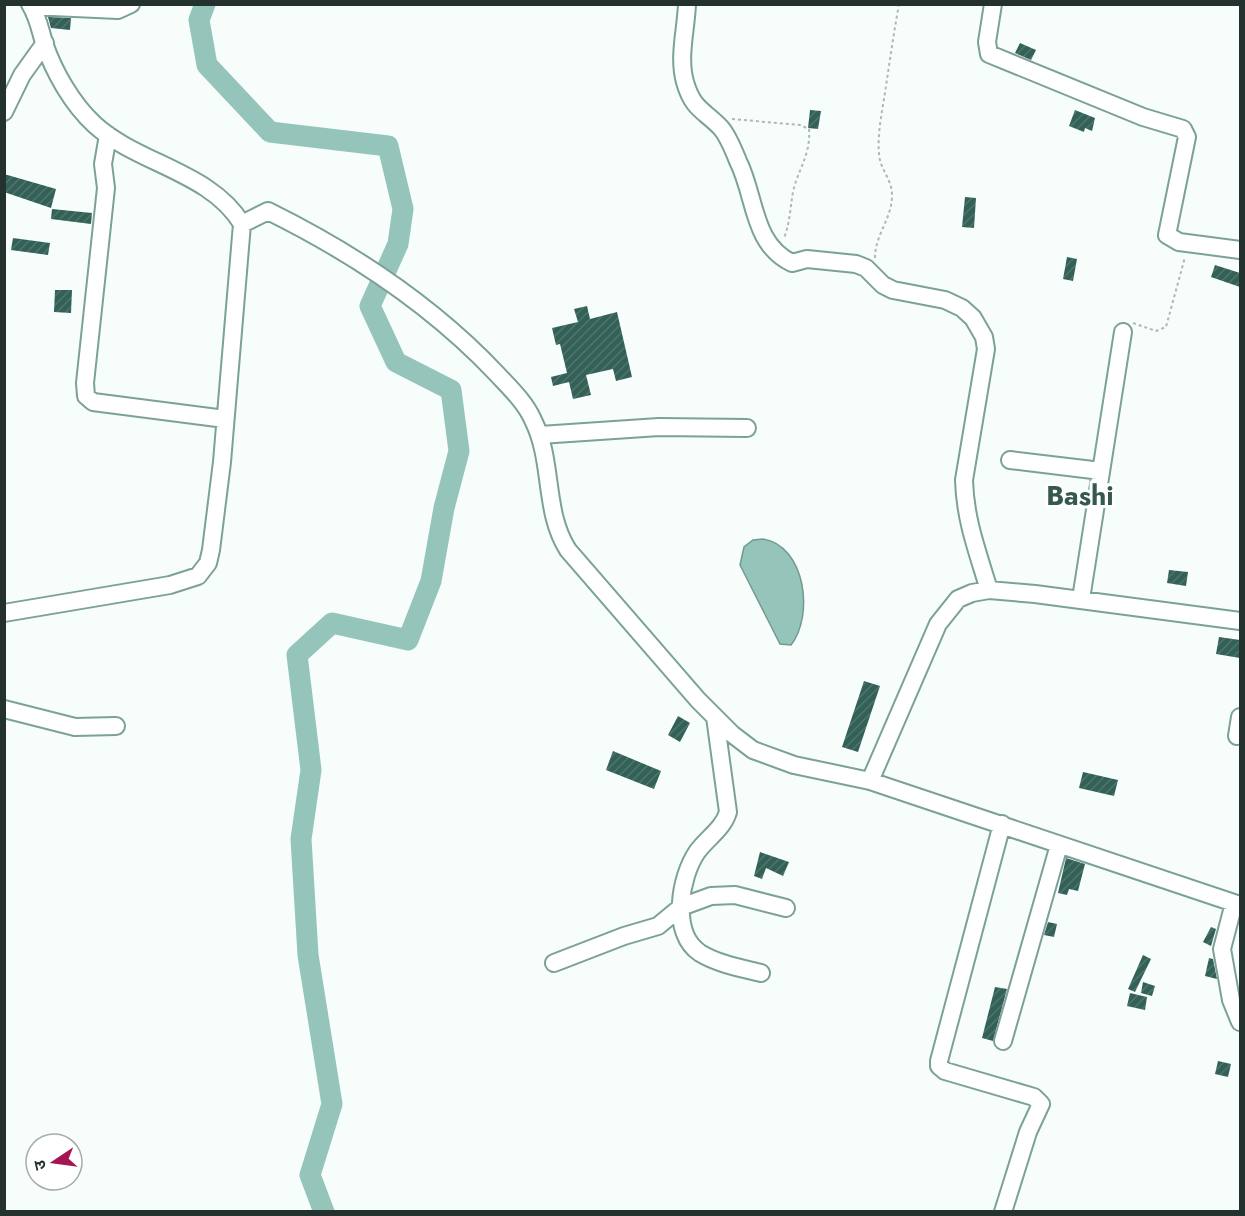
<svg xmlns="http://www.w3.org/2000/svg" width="1245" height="1216" font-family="Jost,'Noto Sans Devanagari',sans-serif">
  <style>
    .water { fill: #95c5ba; stroke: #739990; stroke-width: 1.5 }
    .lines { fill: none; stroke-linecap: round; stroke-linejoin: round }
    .river { stroke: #95c5ba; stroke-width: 21 }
    .building { fill: url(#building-hatch) }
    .minor-casing { stroke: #7ba198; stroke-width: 20 }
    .path { stroke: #afb8b6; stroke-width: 2; stroke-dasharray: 3 3; stroke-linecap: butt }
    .minor { stroke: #fff; stroke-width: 16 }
    .labels { text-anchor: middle; stroke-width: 6; stroke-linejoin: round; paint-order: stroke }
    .quarter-label { font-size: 27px; font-weight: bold; fill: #355851; stroke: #fff }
  </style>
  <defs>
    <pattern id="building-hatch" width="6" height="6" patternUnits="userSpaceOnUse" patternTransform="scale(1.5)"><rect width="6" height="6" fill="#336157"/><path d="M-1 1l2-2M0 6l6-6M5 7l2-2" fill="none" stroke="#4f746c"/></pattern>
  </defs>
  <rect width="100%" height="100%" fill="#f6fdfb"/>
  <!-- water -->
  <path class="water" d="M763,539C806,546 814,616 791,645L780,644L740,565L744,547L753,540Z"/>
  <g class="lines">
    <!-- river -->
    <path class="river" d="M205,4L199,20L207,65L270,132L388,146L403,209L398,244L370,306L396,362L451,390L459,451L444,508L431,581L408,640L332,623L297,655L311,770L301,839L308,955L332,1104L310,1175L324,1212"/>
  </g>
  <!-- building -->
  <path class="building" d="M48,17L71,18L70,30L51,28Z
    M1020,43L1036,50L1031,60L1015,53Z
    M810,110L821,111L818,129L808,128Z
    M1075,110L1095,118L1092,131L1085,128L1084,132L1069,126Z
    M4,174L56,189L51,208L4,192Z
    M965,197L976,198L974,228L962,227Z
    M52,209L92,213L91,224L51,219Z
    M13,238L50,243L48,255L11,250Z
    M1067,257L1077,259L1073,281L1063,279Z
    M1215,265L1240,273V287L1211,277Z
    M55,290H72L71,313L54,312Z
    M587,306L590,319L617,312L632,377L616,381L613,369L586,375L591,395L573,399L569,382L553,386L551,377L567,373L560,344L556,345L552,328L578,322L574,309Z
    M1169,570L1188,572L1186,586L1167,583Z
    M1219,637L1240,640V658L1216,654Z
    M864,681L880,686L858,752L842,747Z
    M678,716L690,723L680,742L668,735Z
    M613,751L661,771L654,789L606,770Z
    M1083,772L1118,780L1114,796L1079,788Z
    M760,852L789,862L783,876L766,868L762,879L754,876Z
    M1066,858L1085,864L1078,891L1069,889L1067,895L1058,893Z
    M1048,922L1057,924L1054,937L1044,935Z
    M1211,927L1216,929L1211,946L1203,942Z
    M1143,955L1151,959L1135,992L1128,989Z
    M1209,958L1213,959L1217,979L1205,976Z
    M1143,982L1155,986L1152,996L1141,993Z
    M995,987L1007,989L993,1041L982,1038Z
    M1130,993L1147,997L1145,1010L1127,1006Z
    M1218,1061L1231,1064L1228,1077L1215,1074Z"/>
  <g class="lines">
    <defs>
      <path id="minor" d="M30,4C38,17 40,29 44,43C54,72 72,104 95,125C138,164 211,172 242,224L268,211C351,252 433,306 497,374C510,388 525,402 533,420C554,462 543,511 568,550L698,700L732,734L753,750L794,765L870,781L1240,905
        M687,4C686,30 678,57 685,82C693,110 704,110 721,128C728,136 734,151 738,161C756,197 752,244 792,263L807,259L856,264L866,268L883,285L893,290L945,300L962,308L973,318L984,337L986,349L964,480C965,520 978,553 989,590
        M993,4L987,42L989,54L1143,117L1183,129L1187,137L1167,235L1179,242L1240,250
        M31,6L118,10L131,4
        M4,112L22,75L45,43
        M108,135L103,164L106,188L85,383L86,396L93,402L225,419
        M540,435L659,427L747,428
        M1010,460L1101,471
        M1081,599L1123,332
        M4,613L170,585L198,576L208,563L211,550L222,462L242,224
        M4,709L75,727L116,726
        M715,717L728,812C723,829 707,838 697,852C680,877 670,933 700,953C718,964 741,968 761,973
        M1237,736L1240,717
        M870,781L938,624L958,599L972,593L989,590L1035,594L1240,621
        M1002,824L939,1061V1066L945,1071L1034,1097L1041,1104L1028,1132L1003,1212
        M1234,903L1222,949L1231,1000L1240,1022
        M554,963L624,936L658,926L681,907L711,896L735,895L786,908
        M1003,1041L1059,845"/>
    </defs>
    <!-- minor casing -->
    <use href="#minor" class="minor-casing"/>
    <!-- path -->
    <path class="path" d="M732,119L800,125L809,129C811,156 797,171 793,192C790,209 790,223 784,238
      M875,258C875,235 891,220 892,197C893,180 880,170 879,154C877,132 883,108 886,86C890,59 894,32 899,4
      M1133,323L1156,331L1166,327L1185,257"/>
    <!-- minor -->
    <use href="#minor" class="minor"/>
  </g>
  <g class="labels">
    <!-- quarter labels -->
    <g class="quarter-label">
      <text x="1080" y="505">Bashi</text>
    </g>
  </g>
  <!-- border -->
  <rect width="1245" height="1216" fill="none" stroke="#23322f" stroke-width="12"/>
  <!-- north arrow -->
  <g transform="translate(54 1162) rotate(257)"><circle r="28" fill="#ffffff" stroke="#a7adac" stroke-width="1.5"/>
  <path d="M0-4.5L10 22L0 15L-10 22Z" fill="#a51453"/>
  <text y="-9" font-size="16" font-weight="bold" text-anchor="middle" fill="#23322f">उ</text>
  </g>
</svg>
